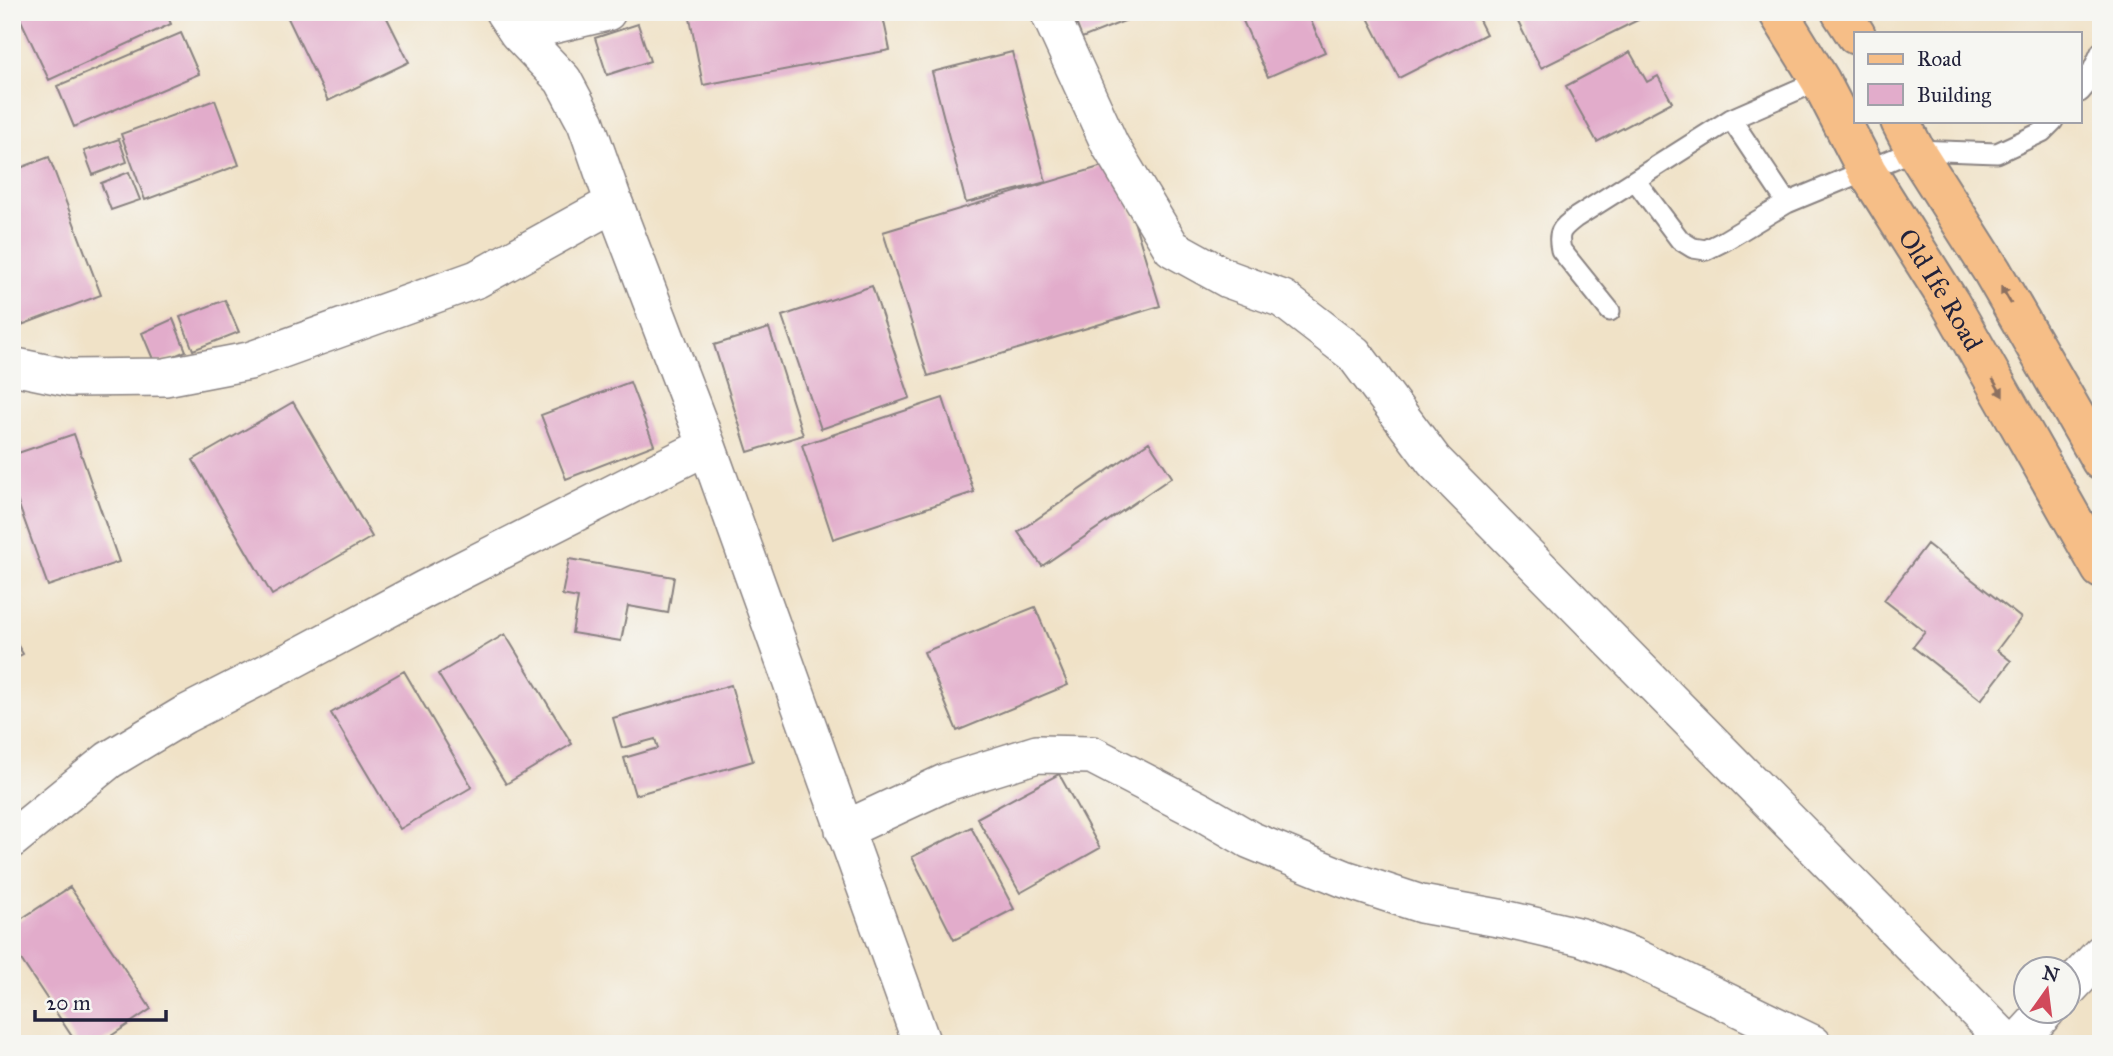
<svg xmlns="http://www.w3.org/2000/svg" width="2113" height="1056" font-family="'IM FELL Great Primer',serif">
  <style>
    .building { fill: #e2accb }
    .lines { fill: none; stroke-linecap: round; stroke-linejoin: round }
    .service-casing { stroke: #898281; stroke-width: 23 }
    .minor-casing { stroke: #898281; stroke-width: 40 }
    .primary-casing { stroke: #898281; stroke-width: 42 }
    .service { stroke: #fff; stroke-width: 19 }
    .minor { stroke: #fff; stroke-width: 37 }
    .primary { stroke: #f6be87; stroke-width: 38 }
    .oneway { fill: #8c7061 }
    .labels { text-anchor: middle; stroke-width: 6; stroke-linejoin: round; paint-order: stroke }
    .street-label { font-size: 26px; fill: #22223b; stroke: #f6f6f2 }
  </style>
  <rect width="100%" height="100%" fill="#f6f6f2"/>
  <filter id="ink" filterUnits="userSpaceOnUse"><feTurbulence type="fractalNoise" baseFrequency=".0143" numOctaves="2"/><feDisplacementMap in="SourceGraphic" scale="14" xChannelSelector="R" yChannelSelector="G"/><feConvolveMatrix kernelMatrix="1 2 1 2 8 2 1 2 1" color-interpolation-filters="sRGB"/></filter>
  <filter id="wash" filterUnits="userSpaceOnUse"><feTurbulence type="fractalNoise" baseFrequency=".00686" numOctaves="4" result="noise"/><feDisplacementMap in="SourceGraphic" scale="28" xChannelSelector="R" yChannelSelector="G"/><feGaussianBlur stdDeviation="1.57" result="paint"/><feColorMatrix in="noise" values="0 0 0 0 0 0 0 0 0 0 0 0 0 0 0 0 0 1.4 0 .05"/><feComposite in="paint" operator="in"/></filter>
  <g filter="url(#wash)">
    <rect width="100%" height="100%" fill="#f0e2c7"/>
    <g id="blocks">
      <!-- building -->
      <path class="building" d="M17,12H166L171,24L49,80Z
        M285,12H384L409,62L328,101Z
        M882,12L890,50L703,85L689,13Z
        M1072,12H1147L1082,38Z
        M1239,12H1307L1325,52L1268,77Z
        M1365,12H1475L1486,34L1399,78Z
        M1513,12H1654L1541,68Z
        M638,24L650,61L607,75L595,38Z
        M181,33L199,74L74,127L57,86Z
        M1012,52L1046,182L966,203L932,72Z
        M1630,52L1647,82L1658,76L1672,102L1597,142L1566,86Z
        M215,100L239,165L145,200L121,134Z
        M119,139L127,162L93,175L84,151Z
        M49,157L101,295L19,326L12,309V252L16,251L12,239V171Z
        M1116,162L1160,306L928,376L883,232Z
        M129,172L140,200L111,210L101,183Z
        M872,286L910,398L821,429L782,316Z
        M225,300L239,332L193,350L180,317Z
        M173,319L186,351L155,364L142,333Z
        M769,328L803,435L748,452L714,345Z
        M630,382L654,445L566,479L541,415Z
        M943,398L974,492L833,539L802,445Z
        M293,402L372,537L272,595L193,460Z
        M74,434L119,562L48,586L12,486V455Z
        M1149,442L1172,477L1042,566L1018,532Z
        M1927,544L2021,618L1997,650L2011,661L1981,700L1913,647L1925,632L1884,600Z
        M569,559L674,577L668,613L628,606L621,641L572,633L578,598L562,595Z
        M1035,607L1068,685L957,731L924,652Z
        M505,634L572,744L506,784L438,674Z
        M12,636L23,654L12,660Z
        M404,671L472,787L400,829L331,713Z
        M731,685L753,761L635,795L624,758L658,748L655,739L622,748L613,718Z
        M1059,774L1100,848L1020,893L977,818Z
        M971,827L1014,909L954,940L912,857Z
        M70,887L151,1009L99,1044H77L12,946V925Z"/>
    </g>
  </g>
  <g filter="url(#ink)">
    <use href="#blocks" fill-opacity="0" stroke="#898281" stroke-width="2"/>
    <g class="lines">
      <defs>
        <path id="service" d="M2080,92L2086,85L2101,52
          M1731,119L1787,203
          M1635,180L1680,240L1693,248L1706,250L1724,241L1787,203L1915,150L1997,153L2042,132L2053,121
          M1610,311L1561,250C1557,232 1561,229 1575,218L1731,119L1820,80"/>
        <path id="minor" d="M504,12L518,33L563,80L586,123L614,203L707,446L922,1044
          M1049,12L1110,145L1172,248L1228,279L1283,299L1354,354L1434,461L2009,1044
          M518,33L607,12
          M12,366L70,378L165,377L249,361L477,279L614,203
          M844,830L947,782L1037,754L1092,755L1202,812L1250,840L1345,879L1421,904L1504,919L1581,937L1632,956L1813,1044
          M12,839L109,760L184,715L294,659L425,589L707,446
          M2068,989L2101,954
          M2016,1044L2047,1010"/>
        <g id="primary">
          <path id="s1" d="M1778,12L1820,80L1867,171L1950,303L2101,569"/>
          <path d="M1841,12L1856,35"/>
          <path d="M1900,121L1915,150L1992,271L2101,461"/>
        </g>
      </defs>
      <!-- service casing -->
      <use href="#service" class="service-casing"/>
      <!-- minor casing -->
      <use href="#minor" class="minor-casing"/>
      <!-- primary casing -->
      <use href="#primary" class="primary-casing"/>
      <!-- service -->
      <use href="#service" class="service"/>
      <!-- minor -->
      <use href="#minor" class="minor"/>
      <!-- primary -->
      <use href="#primary" class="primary"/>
    </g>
    <!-- one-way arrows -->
    <defs><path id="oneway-solid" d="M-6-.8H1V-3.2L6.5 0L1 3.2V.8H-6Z" transform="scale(1.75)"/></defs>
    <g class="oneway">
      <use href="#oneway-solid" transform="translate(2006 295) rotate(-120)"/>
      <use href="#oneway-solid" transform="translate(1998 388) rotate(60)"/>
    </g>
  </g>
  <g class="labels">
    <!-- street labels -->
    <g class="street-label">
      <text dy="9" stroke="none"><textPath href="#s1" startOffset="322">Old Ife Road</textPath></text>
    </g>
  </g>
  <!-- margin -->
  <rect width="2113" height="1056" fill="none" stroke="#f6f6f2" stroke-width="42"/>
  <!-- legend -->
  <rect x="1854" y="32" width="228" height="91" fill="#f6f6f2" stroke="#a1a1a9" stroke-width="2"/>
  <rect x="1868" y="54" width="35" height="10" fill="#f6be87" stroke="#a1a1a9" stroke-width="2"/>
  <text x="1917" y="66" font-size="21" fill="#22223b">Road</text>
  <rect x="1868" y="84" width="35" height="21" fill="#e2accb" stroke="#a1a1a9" stroke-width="2"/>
  <text x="1917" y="102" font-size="21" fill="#22223b">Building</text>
  <!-- north arrow -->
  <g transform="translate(2047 990) rotate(14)"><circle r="33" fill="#f6f6f2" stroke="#a1a1a9" stroke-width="2"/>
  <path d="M0-5L12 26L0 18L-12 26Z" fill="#d1495b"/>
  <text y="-10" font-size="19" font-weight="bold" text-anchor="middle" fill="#22223b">N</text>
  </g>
  <!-- scale -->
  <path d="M35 1010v10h131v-10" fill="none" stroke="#22223b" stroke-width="3.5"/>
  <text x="46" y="1010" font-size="21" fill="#22223b" stroke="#f6f6f2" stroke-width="5" paint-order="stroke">20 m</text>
</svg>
